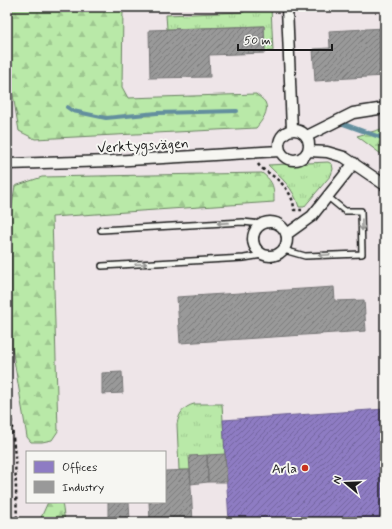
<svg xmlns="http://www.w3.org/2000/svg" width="392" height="529" font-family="Mynerve,sans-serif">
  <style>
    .grass { fill: url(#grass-tufts); stroke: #6a8262 }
    .forest { fill: url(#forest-firs); stroke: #6a8262 }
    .offices { fill: url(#offices-hatch); stroke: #6c5f91 }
    .industry { fill: url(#industry-hatch); stroke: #747474 }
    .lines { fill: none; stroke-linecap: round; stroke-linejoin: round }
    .stream { stroke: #638f9e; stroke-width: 4 }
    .service-casing { stroke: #1c1c1c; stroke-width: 8 }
    .minor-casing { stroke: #1c1c1c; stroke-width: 13 }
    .path { stroke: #1c1c1c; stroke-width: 2.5; stroke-dasharray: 3 3; stroke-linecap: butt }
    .service { stroke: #f6f6f2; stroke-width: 5 }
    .minor { stroke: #f6f6f2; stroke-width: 10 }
    .oneway { stroke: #949492 }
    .poi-dot { fill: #c8321e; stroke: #f6f6f2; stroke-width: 1.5 }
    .labels { text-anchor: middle; stroke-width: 4; stroke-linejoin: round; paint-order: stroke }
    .street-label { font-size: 14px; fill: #1c1c1c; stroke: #f6f6f2 }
    .poi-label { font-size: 14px; fill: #1c1c1c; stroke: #f6f6f2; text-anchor: end }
  </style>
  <defs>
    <pattern id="grass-tufts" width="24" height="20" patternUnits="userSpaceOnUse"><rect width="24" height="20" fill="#b9e9a8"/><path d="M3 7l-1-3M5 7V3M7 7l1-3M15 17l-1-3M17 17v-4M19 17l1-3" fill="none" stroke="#9ec790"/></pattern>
    <pattern id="forest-firs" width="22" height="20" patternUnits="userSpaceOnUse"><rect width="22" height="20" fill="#b9e9a8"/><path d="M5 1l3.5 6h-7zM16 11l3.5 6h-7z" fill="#9ec790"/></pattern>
    <pattern id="offices-hatch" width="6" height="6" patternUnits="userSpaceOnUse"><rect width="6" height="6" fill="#8e7cc3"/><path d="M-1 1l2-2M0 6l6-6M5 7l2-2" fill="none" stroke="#73659e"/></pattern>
    <pattern id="industry-hatch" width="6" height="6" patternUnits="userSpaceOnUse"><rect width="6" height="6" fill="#999"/><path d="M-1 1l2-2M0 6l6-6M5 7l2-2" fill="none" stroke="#7c7c7c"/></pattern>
  </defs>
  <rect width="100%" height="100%" fill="#eee5e8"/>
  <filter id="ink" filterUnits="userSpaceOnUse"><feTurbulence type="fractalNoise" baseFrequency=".025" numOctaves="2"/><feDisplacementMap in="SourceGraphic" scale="8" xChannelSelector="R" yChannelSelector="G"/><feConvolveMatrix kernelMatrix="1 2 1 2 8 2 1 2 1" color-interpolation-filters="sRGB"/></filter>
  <g filter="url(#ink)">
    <!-- grass -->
    <path class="grass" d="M244,7H271L273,51H265L264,26L167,29L166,15L244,12Z
      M328,162L332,164L333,169L331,175L304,207H299C293,187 282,179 268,165Z
      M194,404H222L225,454L190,470H179L177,424C179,414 183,407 194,404Z"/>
    <!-- forest -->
    <path class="forest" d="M7,7H123L122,87L128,98L256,94C258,96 263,99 265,102C270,111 261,122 256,128L35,139L19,131L7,59Z
      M385,128V157L357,136Z
      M262,173C274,182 274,188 274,202L52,217L58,431L52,440L42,442H31L27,437L12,348L11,211L15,186L42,177Z
      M48,502H62L65,522H39Z"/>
    <!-- offices -->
    <path class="offices" d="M385,409V522H229L223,420Z"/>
    <!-- industry -->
    <path class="industry" d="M264,26L265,53L209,55L210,77L150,78L149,30Z
      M385,28V76L332,79V80L315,81L313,49L330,48L329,31Z
      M334,287L335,301L364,300L366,331L180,343L177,297Z
      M122,372L123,393L102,394V373Z
      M225,454L227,482H208L207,455Z
      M207,455L208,482L191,484L189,456Z
      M190,470L193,522H150L149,502H165V471Z
      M108,502H129L130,522H108Z"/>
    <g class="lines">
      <!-- stream -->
      <path class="stream" d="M67,107L73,111L106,118L157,113L237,111
        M338,122L385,139"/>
      <defs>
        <path id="service" d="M101,230L243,222L262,224
          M284,250L305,256L362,254L361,211H345L328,197
          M102,266L244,258L262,255"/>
        <path id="minor" d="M287,7L292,130
          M279 145a15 15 0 1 1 30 0a15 15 0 1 1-30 0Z
          M307,136L353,113L385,108
          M309,151L327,152L344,157L385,185
          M7,164L112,161L280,151
          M253 239a17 17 0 1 1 34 0a17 17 0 1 1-34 0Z
          M287,234L312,216L354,163"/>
      </defs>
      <!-- service casing -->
      <use href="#service" class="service-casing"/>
      <!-- minor casing -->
      <use href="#minor" class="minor-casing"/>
      <!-- path -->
      <path class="path" d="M258,164C261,169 268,172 273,176C284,184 294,196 294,210H302
        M7,378L15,457L17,522"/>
      <!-- service -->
      <use href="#service" class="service"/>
      <!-- minor -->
      <use href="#minor" class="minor"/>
    </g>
    <!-- one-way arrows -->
    <defs><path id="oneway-shaft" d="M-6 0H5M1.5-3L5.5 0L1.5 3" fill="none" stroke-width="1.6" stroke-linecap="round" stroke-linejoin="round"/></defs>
    <g class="oneway">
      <use href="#oneway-shaft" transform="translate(223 223) rotate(176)"/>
      <use href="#oneway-shaft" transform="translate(362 225) rotate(89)"/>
      <use href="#oneway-shaft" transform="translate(324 255) rotate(178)"/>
      <use href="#oneway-shaft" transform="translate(141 264) rotate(-3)"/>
    </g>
  </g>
  <!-- markers -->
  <circle class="poi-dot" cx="305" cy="468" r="4"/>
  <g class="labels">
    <!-- street labels -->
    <g class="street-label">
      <text transform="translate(143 145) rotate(-3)" y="5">Verktygsvägen</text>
    </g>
    <!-- poi labels -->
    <g class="poi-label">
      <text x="297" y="473">Arla</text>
    </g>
  </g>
  <!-- margin -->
  <rect width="392" height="529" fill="none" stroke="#f6f6f2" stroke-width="24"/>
  <rect x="12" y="12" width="368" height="505" fill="none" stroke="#1c1c1c" stroke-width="1.5" filter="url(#ink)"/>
  <!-- legend -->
  <rect x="26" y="451" width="140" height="52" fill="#f6f6f2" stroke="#9f9f9c"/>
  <rect x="34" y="461" width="20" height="12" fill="#8e7cc3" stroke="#9f9f9c"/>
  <text x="62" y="471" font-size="12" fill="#1c1c1c">Offices</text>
  <rect x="34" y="481" width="20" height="12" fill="#999999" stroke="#9f9f9c"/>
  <text x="62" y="491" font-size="12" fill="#1c1c1c">Industry</text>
  <!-- north arrow -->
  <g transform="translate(346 483) rotate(289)" stroke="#f6f6f2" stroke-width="3" paint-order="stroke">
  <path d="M0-3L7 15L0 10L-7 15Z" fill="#1c1c1c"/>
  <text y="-6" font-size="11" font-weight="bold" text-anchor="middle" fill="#1c1c1c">N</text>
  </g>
  <!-- scale -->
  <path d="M238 44v6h94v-6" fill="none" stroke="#1c1c1c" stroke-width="2"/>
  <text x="244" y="44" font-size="12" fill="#1c1c1c" stroke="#f6f6f2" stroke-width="3" paint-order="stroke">50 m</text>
</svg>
